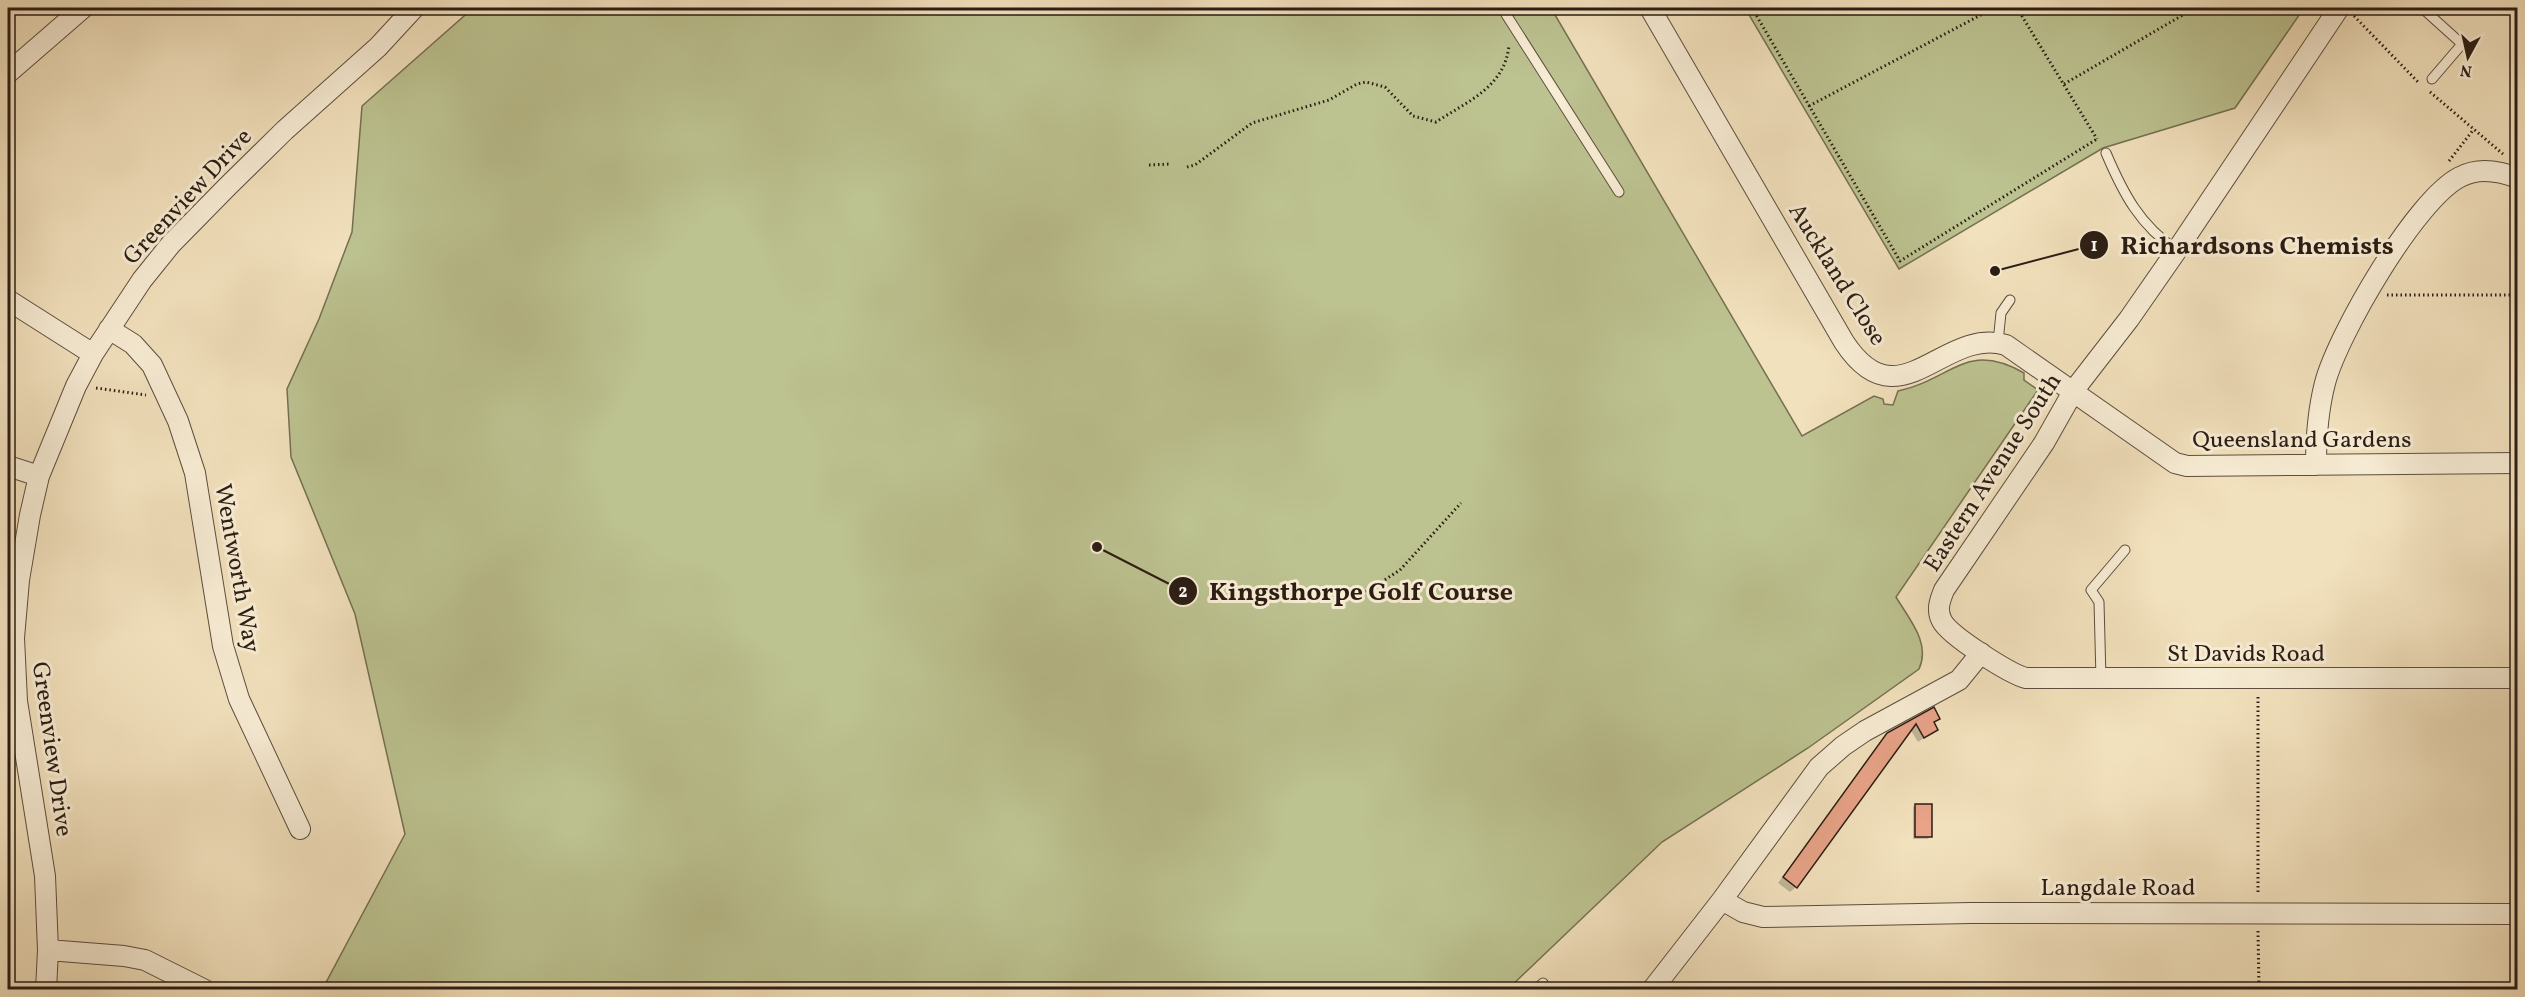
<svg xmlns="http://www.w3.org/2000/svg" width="2525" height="997" font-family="Vollkorn,serif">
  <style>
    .green { fill: #bcc290; stroke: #747052; stroke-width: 1.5 }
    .shadow { fill: #0003 }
    .building { fill: #e8a388; stroke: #2b1d14; stroke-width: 1.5 }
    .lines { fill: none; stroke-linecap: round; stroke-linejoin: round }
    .service-casing { stroke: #5d4e3e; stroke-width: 11 }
    .minor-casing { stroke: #5d4e3e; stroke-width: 22 }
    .path { stroke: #2b1d14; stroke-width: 3; stroke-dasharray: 1.5 3; stroke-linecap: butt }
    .service { stroke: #f7ecd4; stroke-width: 9 }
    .minor { stroke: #f7ecd4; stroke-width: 20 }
    .labels { text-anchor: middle; stroke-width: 6; stroke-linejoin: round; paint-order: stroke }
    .street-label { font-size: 24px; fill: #2b1d14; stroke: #f7ecd4 }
    .leader { fill: none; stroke: #2b1d14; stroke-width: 2 }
    .callout-dot { fill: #2b1d14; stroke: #f7ecd4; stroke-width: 2 }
    .mark-label { font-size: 18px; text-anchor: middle; font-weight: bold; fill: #fff }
    .callout-label { font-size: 26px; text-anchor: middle; font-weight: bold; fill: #2b1d14; stroke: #f7ecd4; stroke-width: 6; stroke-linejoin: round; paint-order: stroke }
  </style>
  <rect width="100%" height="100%" fill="#f2e1bd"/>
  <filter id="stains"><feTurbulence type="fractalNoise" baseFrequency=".00333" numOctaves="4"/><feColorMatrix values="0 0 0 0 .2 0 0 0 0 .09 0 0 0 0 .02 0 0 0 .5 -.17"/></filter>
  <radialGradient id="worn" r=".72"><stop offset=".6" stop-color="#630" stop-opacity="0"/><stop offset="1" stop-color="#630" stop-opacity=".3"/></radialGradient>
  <!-- green -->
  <path class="green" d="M480,8H1551L1802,436L1874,396L1883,399L1884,404L1893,405L1898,391C1953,379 1966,340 2024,373V380L2038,390L1896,597C1909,619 1931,643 1919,669L1808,748L1662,842L1508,989L322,990L405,834L355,614L291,457L287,389L319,319L352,232L362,106L472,9Z
    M1745,8H2304L2235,108L2103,148L1899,269Z"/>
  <!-- shadow -->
  <path class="shadow" d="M1933,709L1938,719L1933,724L1936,730L1918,742L1910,729L1796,887L1790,892L1778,883L1882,740L1888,734Z
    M1915,805L1930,836L1928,839H1913V807Z
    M1704,983L1713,990H1698Z"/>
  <!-- building -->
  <path class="building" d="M1934,707L1940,719L1934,722L1938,730L1924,738L1916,724L1797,888L1783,877L1887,733Z
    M1915,804H1932V837H1915Z"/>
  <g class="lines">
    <defs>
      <path id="service" d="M1502,8L1619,192
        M2422,8L2462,44L2432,79
        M2106,153C2123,193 2140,226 2177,250
        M1998,342L2001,313L2010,300
        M2101,679L2099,602L2091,590L2125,550
        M1536,990L1543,983"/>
      <path id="minor" d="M1650,8L1844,342C1899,426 1943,326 2006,345L2175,463L2187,466L2518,463
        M2339,8L2177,250L2129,319L2074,390L2044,443L1944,590C1940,600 1936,610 1942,621C1950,636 2010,674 2026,678H2518
        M8,73L83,8
        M8,300L93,354
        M109,329L133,344L152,365L178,421L195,473L223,646L239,699L300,829
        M2316,465C2316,437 2318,410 2325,383C2338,334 2416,199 2460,177C2478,167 2500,171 2518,178
        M8,466L39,476
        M1722,900L1743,912L1763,917L1971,913L2518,914
        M48,950L124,956L145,960L205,990
        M46,990L48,950L45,876L17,701L14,638L19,580L30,515L39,476L76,386L93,354L142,280L171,244L228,186L285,130L378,47L414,8
        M1652,990L1722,900L1819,767L1843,746L1865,731L1959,680L1981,653"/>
    </defs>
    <!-- service casing -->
    <use href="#service" class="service-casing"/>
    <!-- minor casing -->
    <use href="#minor" class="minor-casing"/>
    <!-- path -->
    <path class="path" d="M1752,8L1900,261L2097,139
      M2017,8L2097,139
      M2354,16L2418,82
      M2064,84L2195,8
      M2430,92L2503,154
      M1809,106L1994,8
      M2449,161L2474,129
      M1149,165L1171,164
      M1187,167L1195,165L1252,123L1329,100L1357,84L1366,82L1385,87L1413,116L1436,122C1468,101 1505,87 1509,45
      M2387,295H2518
      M96,388L146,395
      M1366,592L1400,570L1461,503
      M2258,697V895
      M2258,931L2259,990"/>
    <!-- service -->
    <use href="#service" class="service"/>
    <!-- minor -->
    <use href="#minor" class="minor"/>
  </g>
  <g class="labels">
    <!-- street labels -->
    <g class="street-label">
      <text transform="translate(187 196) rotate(-47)" y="8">Greenview Drive</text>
      <text transform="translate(1838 274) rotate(58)" y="8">Auckland Close</text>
      <text x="2302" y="447">Queensland Gardens</text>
      <text transform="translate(1992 472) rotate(-57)" y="8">Eastern Avenue South</text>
      <text transform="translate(238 568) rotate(80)" y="8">Wentworth Way</text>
      <text x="2246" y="661">St Davids Road</text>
      <text transform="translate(53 749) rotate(82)" y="8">Greenview Drive</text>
      <text x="2118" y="895">Langdale Road</text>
    </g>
  </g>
  <!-- callouts -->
  <path class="leader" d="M1995 271L2094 245M1097 547L1183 591"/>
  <g class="callout-dot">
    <circle cx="1995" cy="271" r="6"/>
    <circle cx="1097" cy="547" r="6"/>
    <circle cx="2094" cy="245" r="15"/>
    <circle cx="1183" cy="591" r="15"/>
  </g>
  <g class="mark-label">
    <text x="2094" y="251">1</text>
    <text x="1183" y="597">2</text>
  </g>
  <g class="callout-label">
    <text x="2257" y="254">Richardsons Chemists</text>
    <text x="1361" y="600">Kingsthorpe Golf Course</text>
  </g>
  <!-- margin -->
  <rect width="2525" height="997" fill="none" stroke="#f2e1bd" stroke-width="30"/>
  <rect x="9" y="9" width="2507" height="979" fill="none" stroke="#2b1d14" stroke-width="3"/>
  <rect x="15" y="15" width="2495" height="967" fill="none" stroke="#2b1d14" stroke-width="1.5"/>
  <!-- north arrow -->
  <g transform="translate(2468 57) rotate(188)" stroke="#f7ecd4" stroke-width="4.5" paint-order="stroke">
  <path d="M0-4.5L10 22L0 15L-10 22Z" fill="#2b1d14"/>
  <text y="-9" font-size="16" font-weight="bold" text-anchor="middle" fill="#2b1d14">N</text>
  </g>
  <rect width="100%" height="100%" filter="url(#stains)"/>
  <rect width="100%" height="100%" fill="url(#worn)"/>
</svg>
